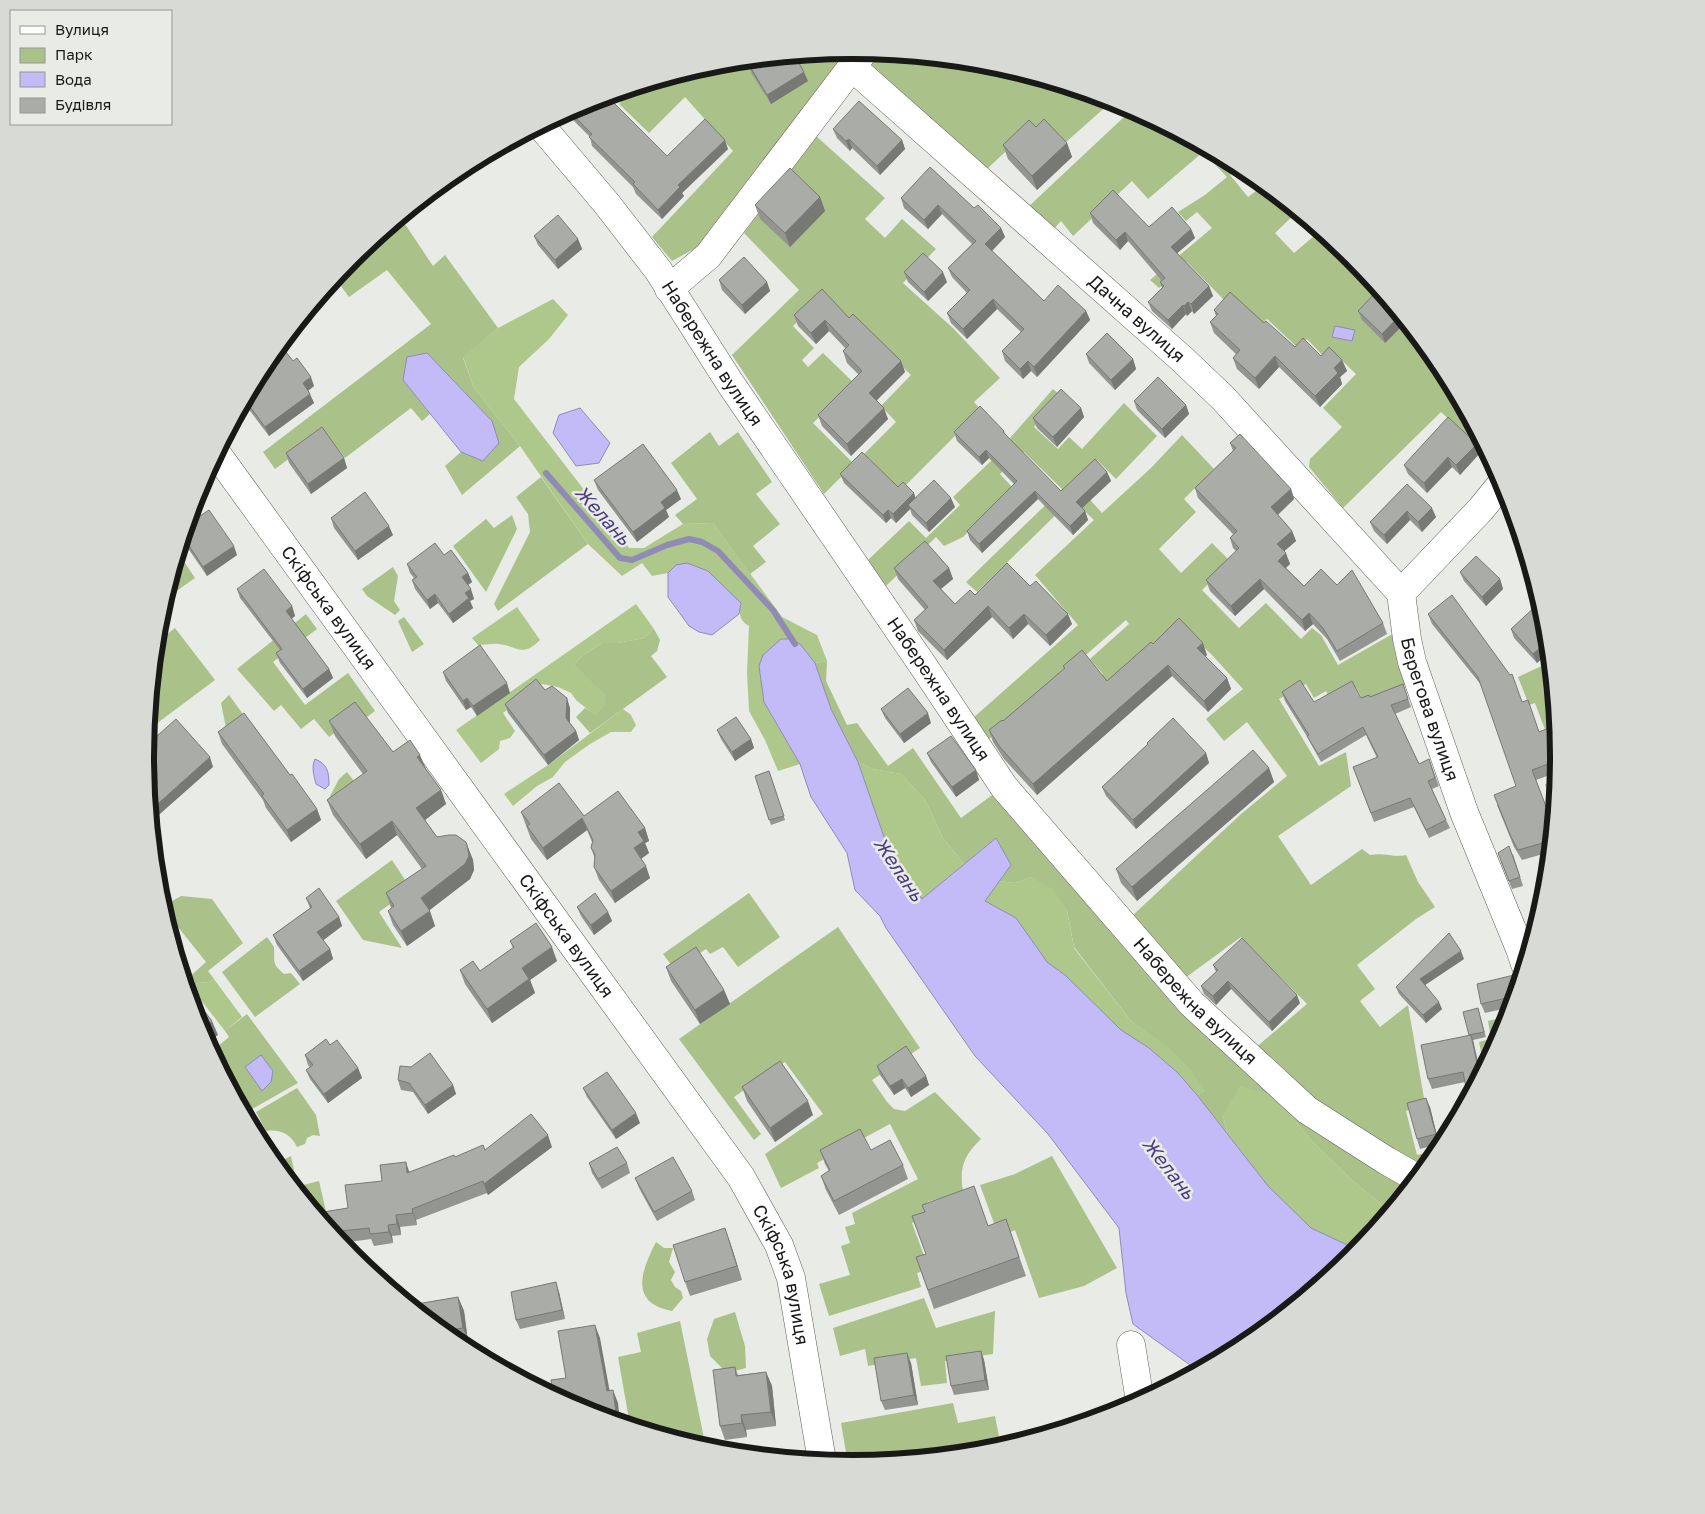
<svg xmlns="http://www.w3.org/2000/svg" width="1705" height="1514" font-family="'Golos Text',sans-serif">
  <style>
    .green { fill: #aac18a }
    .forest { fill: #aec78b }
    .water { fill: #c2bbf8; stroke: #8f8bb5 }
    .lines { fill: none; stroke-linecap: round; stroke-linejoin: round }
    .stream { stroke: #8f8bb5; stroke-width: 6 }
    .minor-casing { stroke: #60625d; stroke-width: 29 }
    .minor { stroke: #fff; stroke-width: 28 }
    .wall { fill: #929590 }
    .shaded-wall { fill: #777975 }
    .building { fill: #aaada7; stroke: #777975 }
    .labels { text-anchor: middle; stroke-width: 5; stroke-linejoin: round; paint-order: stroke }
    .street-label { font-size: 18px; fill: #191a18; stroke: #e9ebe6 }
    .water-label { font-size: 19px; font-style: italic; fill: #4a3b82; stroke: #e9ebe6 }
    .rim { fill: none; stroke: #191a18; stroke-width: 6 }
  </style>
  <rect width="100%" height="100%" fill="#e9ebe6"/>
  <!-- green -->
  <path class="green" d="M848,50L703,244L672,261L652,237L733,151L685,97L649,133L619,104L635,88L715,64Z
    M875,52L991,64L1123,104L1240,166L1230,175L1248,197L1264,185L1297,212L1275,233L1294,253L1320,231L1353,257L1441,364L1476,431L1470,439L1441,412L1343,508L1309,467L1310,459L1342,427L1323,408L1356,374L1333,352L1325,358L1307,339L1298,348L1267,319L1262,324L1226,302L1187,262L1159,288L1150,280L1212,228L1197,212L1186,221L1178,212L1205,195L1227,177L1203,152L1148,199L1132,181L1073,236L1061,221L1051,232L1027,208L1124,117L1110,103L1065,143L1041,134L1033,126L987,169L865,65Z
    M815,135L885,198L865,219L885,238L902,219L936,249L903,283L954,329L1000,378L974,402L981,410L901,490L864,454L896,422L881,406L911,375L855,320L852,323L825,295L793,326L814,348L802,360L808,367L823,353L854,383L813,423L854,464L824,494L732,355L799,290L744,233Z
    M401,218L433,266L445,255L498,328L463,358L474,388L520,446L462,495L445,466L461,452L483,461L492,421L427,353L403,380L430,414L422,421L411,408L345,458L325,432L275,469L263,452L431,324L387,270L349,297L335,278L353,257Z
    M1053,389L1062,397L1034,427L1058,449L1069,437L1082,449L1124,403L1157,436L1116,479L1097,460L1074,482L1102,513L1152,467L1182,435L1214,469L1184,499L1196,512L1159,549L1181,573L1212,543L1231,562L1202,590L1239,628L1266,603L1301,639L1312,628L1321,635L1338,665L1396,632L1413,682L1364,702L1356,687L1339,695L1348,734L1326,691L1314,698L1306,684L1279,699L1319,766L1346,752L1351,786L1278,836L1311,885L1362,849L1370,855C1385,852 1394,858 1406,855L1418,882L1435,907L1416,919L1357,965L1375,989L1360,1001L1380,1027L1408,1005L1425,1104L1406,1111L1417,1155L1441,1149L1422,1172L1313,1104L1253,1050L1307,1004L1241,937L1185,978L1131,917L1241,814L1287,776L1247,722L1224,741L1206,719L1243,689L1211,654L1181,626L1075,720L1077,695L1103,674L1090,659L1129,624L1126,620L987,741L973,718L1078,625L1035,575L1094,520L1072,499L977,592L966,582L1062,489L1024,452L1000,474L1013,488L963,537L944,546L936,537L886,586L868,560L909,521L926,538L960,505L953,497L1012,441L1010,438Z
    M710,432L719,446L738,432L772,482L756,494L780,524L753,546L766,562L750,574L713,523L683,524L675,515L697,499L671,463Z
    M541,477L588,544L498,611L494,604L530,532L528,514L516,497Z
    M512,515L517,529L486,592L453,546L486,519L494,528Z
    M179,554L195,578L165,599Z
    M393,567L398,576L394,601L400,610L395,615L367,596L362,589Z
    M306,614L317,629L273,662L305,705L348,673L375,711L363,720L359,715L329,737L314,719L301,729L281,705L274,711L237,669Z
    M404,617L424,644L412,652L398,621Z
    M175,628L215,680L148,730L157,642Z
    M654,629L660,640L657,651L651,656L667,677L590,733L576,717L585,708L595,714L585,676L574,665L581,657L602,643H618L644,638Z
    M827,661L826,681L847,725L857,723L888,766L913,748L961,818L999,790L1186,1009L1413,1184L1390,1211L1353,1181L1311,1140L1274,1095L1223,1115L1227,1133L1197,1095L1204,1091L1171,1050L1131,1021L1074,947L1067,910L1031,877L1015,883L999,881L1011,865L996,838L964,864L943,838L925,800L901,774L873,769L858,762L831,709L815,663Z
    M1550,662L1557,731L1547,735L1535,703L1529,705L1518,677Z
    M229,695L245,717L226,728L221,703Z
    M347,772L361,790L328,800L339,779Z
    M1557,779L1554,812L1545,784Z
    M392,860L411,889L379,912L402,948L363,940L336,901Z
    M749,893L780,937L738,967L723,947L710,954L706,949L675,970L663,954Z
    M181,896L212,899L243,943L208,971L214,979L209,982L198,983L193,990L189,992L185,981L206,962L174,922L169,926L163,906Z
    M838,927L920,1048L872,1080L887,1102L894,1109L905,1111L935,1092L981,1139C964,1155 959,1168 963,1191L927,1202L931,1216L912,1223L929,1269L917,1273L921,1287L829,1316L819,1284L850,1275L841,1246L850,1243L845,1227L855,1224L852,1213L918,1179L890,1124L817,1163L819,1168L781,1188L765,1154L823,1114L785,1062L734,1097L761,1134L754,1140L679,1039Z
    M267,937L274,947C275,962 271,963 284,974L291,973L300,984L255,1017L222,972Z
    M247,1014L298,1083L245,1113L212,1051L229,1037L225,1031Z
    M1509,1016L1506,1028L1484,1067L1479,1042L1491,1039L1488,1021Z
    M297,1088L316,1115L320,1136L313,1135L307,1138L305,1144L297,1147C291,1134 280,1129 266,1131L256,1112Z
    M291,1156L295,1175L287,1177L276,1164Z
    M1052,1156L1117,1268L1084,1286L1039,1298L1015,1230L999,1237L980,1185L1015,1174Z
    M319,1181L327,1216L320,1217L295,1187Z
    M656,1242L664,1248H673L669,1262L675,1272L671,1280L675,1287L681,1291L683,1298L672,1311C629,1303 641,1271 656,1242Z
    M924,1298L936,1328L995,1311L993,1354L945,1361L947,1383L921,1386L916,1358L868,1366L865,1349L840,1356L833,1328Z
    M735,1312L745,1346L746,1368L731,1372L722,1368L710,1356L707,1339L714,1319Z
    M680,1321L706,1448L630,1425L618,1357L641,1352L637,1333Z
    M953,1403L958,1423L995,1416L1001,1447L990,1450L848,1464L841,1423Z"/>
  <!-- forest -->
  <path class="forest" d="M553,299L568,315L549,339L519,367L514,399L629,548H644L683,524L713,523L782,617L817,635L827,661L815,663L801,645L764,702L800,764L778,771L765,740L749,711L747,673L749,626C739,620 739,614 741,603L676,565L668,573L652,576L642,563L622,576L588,544L520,446L474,388L463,357L498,328Z
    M636,604L654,629L644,638L618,643H602L581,657L574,665L606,695L605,706L595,715L577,701L571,693L558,687L542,684L503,713L515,731L510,738L500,741L499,749L481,763L456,730Z
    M517,607L540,640C522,658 517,646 499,644C492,643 485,645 478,645L472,638Z
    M623,709L631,715L636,725L631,732H611L590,744L565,762L553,777L537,786L513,806L504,794L548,765Z
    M858,762L873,769L901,774L925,800L943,838L964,864L922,899L891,857Z
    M1031,877L1053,889L1067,910L1074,948L1131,1021L1172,1050L1191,1070L1204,1091L1197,1095L1178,1073L1149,1048L1121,1030L1065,975L1047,962L1016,918L985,901L999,881L1015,883Z
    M214,979L242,1017L225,1031L193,990L198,983L209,982Z
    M1240,1086L1274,1095L1311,1140L1353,1181L1390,1211L1358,1250L1311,1228L1268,1186L1227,1133L1223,1115Z"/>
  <!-- water -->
  <path class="water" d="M1335,326L1355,330L1352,341L1332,337Z
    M427,353L492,421L499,443L483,461L461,452L403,380L407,357Z
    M580,408L610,443L599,463L576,466L553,433L559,415Z
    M687,563L708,571L741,603L739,614L712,635L699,632L689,626L668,597V573L676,565Z
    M781,639H792L801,645L815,663L831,709L858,762L891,857L922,899L996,838L1011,865L985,901L1016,918L1047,962L1065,975L1121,1030L1149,1048L1178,1073L1197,1095L1268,1186L1311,1228L1358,1250L1352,1257L1245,1345L1197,1370L1133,1324L1126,1293L1119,1228L1048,1134L975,1056L886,928L880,916L855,890L847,853L811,797L800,764L764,702L759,666L763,655Z
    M315,759C327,764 329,771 329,785L325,789L316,784C314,776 311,767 315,759Z
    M261,1055L273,1071L271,1082L262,1091L245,1067Z"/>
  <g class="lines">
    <!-- stream -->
    <path class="stream" d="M546,473L620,558L632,560L667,545L689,539L702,542L718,551L773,610L795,644"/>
    <defs>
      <g id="minor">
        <path id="s1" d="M852,67L1182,359L1223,398L1401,593"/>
        <path id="s2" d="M541,126L607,204L658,270L730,383L926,670L1004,787L1192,1004L1307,1110L1387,1161L1417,1178"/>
        <path d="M669,289L708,256L864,51"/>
        <path id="s3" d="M217,454L741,1177L779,1245L791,1278L822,1461"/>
        <path id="s4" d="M1503,482L1481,509L1401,593L1407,639L1412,662L1464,812L1520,949L1525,964"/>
        <path d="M1131,1345L1140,1401"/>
      </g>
    </defs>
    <!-- minor casing -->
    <use href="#minor" class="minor-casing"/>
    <!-- minor -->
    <use href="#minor" class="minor"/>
  </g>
  <!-- wall -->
  <path class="wall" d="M749,65L808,81L771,104L752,74Z
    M582,104L667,156L728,149L682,193L684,196L662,219L636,194L633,187L592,146L590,137L566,113Z
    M1036,127L1067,143L1072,157L1037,190L1008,159L1003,145Z
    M833,129L902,140L905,149L880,175L852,148L850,151L837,138Z
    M518,138L519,140L502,155L497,149Z
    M820,197L825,211L790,247L760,219L755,205Z
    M901,198L974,208L1001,228L1005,237L992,251L1044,301L1086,311L1090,320L1037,377L1031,371L1023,379L1005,361L1002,351L1021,332L997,309L967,339L951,323L947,313L967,293L952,277L948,268L972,244L942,214L928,229L904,208Z
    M1090,213L1149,227L1191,229L1195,238L1177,253L1209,286L1213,296L1194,314L1192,311L1187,316L1186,314L1172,329L1152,311L1148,302L1162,288L1160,282L1162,281L1128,241L1120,250L1093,223Z
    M534,236L578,239L582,249L558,269L538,245Z
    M904,272L947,282L928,301L908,282Z
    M719,280L767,282L770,291L745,314L722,290Z
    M1214,310L1264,323L1295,347L1321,356L1342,360L1347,371L1340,377L1342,384L1320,407L1279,367L1259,389L1237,369L1233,358L1236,354L1214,333L1210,322L1216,316Z
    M1358,311L1404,324L1385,343L1362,320Z
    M794,315L849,318L901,361L905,372L877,400L888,419L851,456L822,426L818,415L859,375L847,363L843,351L846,349L829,331L816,344L798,326Z
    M1086,354L1133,359L1136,369L1115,390L1089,363Z
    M293,361L314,386L308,391L314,403L269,436L247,407L245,401L265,364L267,366Z
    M1134,401L1186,405L1189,414L1165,438L1137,410Z
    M1081,408L1084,417L1057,447L1037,428L1033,418Z
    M1004,431L1006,436L1061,491L1107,472L1111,481L1082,508L1085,511L1088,520L1073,535L1038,499L982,553L970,540L967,531L1014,484L989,458L982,465L957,441L954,432Z
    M1477,433L1490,457L1478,445L1475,436Z
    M1230,443L1291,489L1294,499L1278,515L1292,531L1296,541L1284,551L1290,564L1286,568L1304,586L1337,585L1383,623L1387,634L1340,661L1327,639L1313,624L1305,631L1264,589L1235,616L1210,591L1206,580L1236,551L1233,548L1230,538L1233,534L1198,498L1195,488L1233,451Z
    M286,453L344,458L347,468L311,494L289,463Z
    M1480,453L1460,475L1452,467L1427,493L1408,474L1404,465Z
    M840,474L898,487L916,498L955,507L929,532L912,515L910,509L896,523L891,518L886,523L844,483Z
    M594,480L681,499L666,510L669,517L637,542L598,490Z
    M1407,484L1436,517L1422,532L1410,520L1387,544L1374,531L1370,522Z
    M1515,516L1523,544L1512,531L1508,521Z
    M331,518L393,535L358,560L334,528Z
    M188,524L237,555L207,576L183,541Z
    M444,555L468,573L472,582L468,585L474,599L470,601L473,608L453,623L438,603L430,609L415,589L412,580L414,578L410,573L407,564Z
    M894,568H949L953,579L941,589L955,604L975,595L1030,586L1072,624L1050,646L1028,624L1013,639L992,617L947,660L918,631L914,620L925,610L898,579Z
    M1460,572L1500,579L1503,589L1486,606L1464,581Z
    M237,589L292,606L295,616L291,619L329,669L333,678L307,698L280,663L276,653L280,650L240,598Z
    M1428,614L1522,702L1539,732L1560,757L1558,772L1536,780L1552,822H1553L1550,852L1522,860L1514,847L1497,805L1516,786L1482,686L1432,624Z
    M1546,619L1549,652L1537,663L1514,638L1511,629Z
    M1153,644L1207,655L1205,656L1227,678L1231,689L1208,712L1172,676L1037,795L1004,759L993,742L989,730L1003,721L1064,669L1063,666L1107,681Z
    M443,672L510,693L477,716L471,707L466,710L446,681Z
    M1403,684L1411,707L1395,714L1419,764L1429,759L1439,786L1432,789L1446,820L1450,828L1429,838L1414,807L1374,822L1353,767L1377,758L1366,735L1321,762L1311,744L1308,738L1285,701L1282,692L1314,702L1361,698L1370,697Z
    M545,690L570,708V723L576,731L579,740L548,765L508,713L505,704Z
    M881,709L931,723L904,743L885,718Z
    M329,721L393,752L426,769L441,790L446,804L425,820L437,837L467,845L473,860L474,870L470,879L429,910L435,926L407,946L393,925L388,911L391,908L386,893L422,869L397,835L366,859L333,815L327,800L363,774L335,736Z
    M717,730L751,739L754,748L735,761L721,739Z
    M218,732L290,775L317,809L321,820L291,842L266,808L263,800L222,744Z
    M1147,743L1206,753L1209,763L1136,829L1106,796L1102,787L1147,745Z
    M927,753L976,770L979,780L956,797L931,762Z
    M1269,768L1274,782L1137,901L1121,883L1116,869Z
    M769,771L785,820L771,825L755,776Z
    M521,812L584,816L645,828L649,841L645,843L649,853L641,859L650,878L615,903L599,880L594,867L595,859L591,848L592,842L587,830L547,860L531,839Z
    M1513,854L1523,886L1512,889L1501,862Z
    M306,898L339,917L342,926L323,940L330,949L333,959L303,981L277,945L273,935L310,908Z
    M577,907L608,912L612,921L594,935L581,916Z
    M510,941L557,961L530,980L535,993L492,1023L465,984L460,970L480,971L513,948Z
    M1464,959L1425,985L1442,1009L1426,1023L1399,994L1396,987Z
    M1213,965L1300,1003L1272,1031L1231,989L1216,1005L1204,994L1201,986L1216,972Z
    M666,967L724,990L730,1004L700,1024L671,981Z
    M1520,980L1512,1007L1485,1013L1481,1004Z
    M1478,1008L1486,1037L1473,1040L1474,1044L1465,1082L1432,1089L1428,1079L1469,1035Z
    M330,1045L358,1068L362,1078L328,1103L310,1079L306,1070L310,1067L308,1065L305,1055Z
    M877,1066L926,1076L929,1085L911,1097L905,1088L894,1095L880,1075Z
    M398,1080L453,1085L456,1094L428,1114L413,1092L401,1090Z
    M742,1087L813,1115L775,1142L747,1101Z
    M583,1088L640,1123L616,1139L587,1097Z
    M1430,1107L1439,1144L1420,1149L1417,1139Z
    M552,1147L488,1195L487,1193L416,1220L417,1225L400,1227L401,1235L392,1236L393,1243L374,1246L371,1239L341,1243L317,1213L348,1208L382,1181L455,1157L485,1150Z
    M270,1149L274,1159H273L264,1150Z
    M820,1150H871L903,1165L908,1179L839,1215L826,1190L821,1176L829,1171L825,1164Z
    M589,1163H627L630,1173L602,1189L592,1173Z
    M635,1178L692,1191L695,1200L657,1221L639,1188Z
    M1006,1219L1026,1276L934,1309L916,1257L926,1254L988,1226Z
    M730,1242L742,1280L690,1296L685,1282Z
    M559,1292L565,1319L520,1329L516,1320Z
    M458,1297L464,1311L468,1342L458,1344L411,1305Z
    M981,1351L984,1360L989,1390L954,1395L951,1386Z
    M911,1363L918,1405L885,1410L881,1401Z
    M735,1367L738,1375L766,1372L772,1386L776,1426L746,1430L747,1437L725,1440L720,1426Z"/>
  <!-- shaded-wall -->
  <path class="shaded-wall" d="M804,72L808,81L771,104L767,95Z
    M518,138L519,140L502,155L499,148Z
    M849,139L852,148L850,151L846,141Z
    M725,140L728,149L682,193L684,196L662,219L658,210L678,185Z
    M902,140L905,149L880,175L877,166Z
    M1067,143L1072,157L1037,190L1032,176Z
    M820,197L825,211L790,247L785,233Z
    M938,205L942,214L928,229L924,220Z
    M1001,228L1005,237L989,254L985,244Z
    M1191,229L1195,238L1174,256L1171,247Z
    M1125,232L1128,241L1120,250L1116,240Z
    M578,239L582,249L558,269L555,260Z
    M943,272L947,282L928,301L924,292Z
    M767,282L770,291L745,314L742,305Z
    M1209,286L1213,296L1194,314L1191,304Z
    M993,299L997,309L967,339L963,329Z
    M1188,302L1192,311L1187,316L1184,306Z
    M1183,305L1186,314L1172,329L1168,320Z
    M1086,311L1090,320L1037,377L1034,367Z
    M1400,315L1404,324L1385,343L1382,334Z
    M825,320L829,331L816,344L811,333Z
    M1275,356L1279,367L1259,389L1255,378Z
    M1133,359L1136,369L1115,390L1111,380Z
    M1342,360L1347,371L1340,377L1342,384L1320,407L1315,396L1334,368Z
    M901,361L905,372L873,404L869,393Z
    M1028,361L1031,371L1023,379L1020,369Z
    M311,377L314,386L306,392L303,383Z
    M310,394L314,403L269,436L265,427Z
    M1186,405L1189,414L1165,438L1162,429Z
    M884,408L888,419L851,456L847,444Z
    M1081,408L1084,417L1057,447L1053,437Z
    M1477,444L1480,453L1460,475L1456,465Z
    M986,450L989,458L982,465L979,457Z
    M1448,457L1452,467L1427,493L1424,483Z
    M344,458L347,468L311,494L308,484Z
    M1107,472L1111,481L1079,511L1076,502Z
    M1291,489L1294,499L1275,517L1271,507Z
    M677,490L681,499L666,510L669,517L637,542L633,532L661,502Z
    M1035,491L1038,499L982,553L979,544Z
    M914,493L917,502L908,505L910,509L896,523L893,514Z
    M951,498L955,507L929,532L926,523Z
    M1432,508L1436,517L1422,532L1418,522Z
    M888,510L891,518L886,523L883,515Z
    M1085,511L1088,520L1073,535L1070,526Z
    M1407,511L1410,520L1387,544L1384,535Z
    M389,526L393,535L358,560L355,551Z
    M1292,531L1296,541L1281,554L1277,544Z
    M234,546L237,555L207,576L203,567Z
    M1286,553L1290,564L1282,571L1278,561Z
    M949,568L953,579L937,592L933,581Z
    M468,573L472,582L465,587L462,577Z
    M1260,579L1264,589L1235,616L1231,606Z
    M1500,579L1503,589L1486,606L1482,597Z
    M471,589L474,599L470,601L473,608L453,623L449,614L465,593Z
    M435,594L438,603L430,609L427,600Z
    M292,606L295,616L289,621L286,611Z
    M988,606L992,617L947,660L944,650Z
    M1309,613L1313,624L1305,631L1302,620Z
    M1024,614L1028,624L1013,639L1009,628Z
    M1068,614L1072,624L1050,646L1046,635Z
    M1548,641L1549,652L1537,663L1533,654Z
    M1203,643L1207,655L1202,660L1197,648Z
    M1168,665L1172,676L1037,795L1033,784Z
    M329,669L333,678L307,698L303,689Z
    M1227,678L1231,689L1208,712L1204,701Z
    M507,683L510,693L477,716L473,706Z
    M467,698L471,707L466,710L463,701Z
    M567,698L570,708V727L566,718Z
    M928,713L931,723L904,743L900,734Z
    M576,731L579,740L548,765L544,755Z
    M751,739L754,748L735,761L732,752Z
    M1206,753L1209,763L1136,829L1133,820Z
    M420,755L426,769L417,757Z
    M210,757L213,767L152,821L151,810Z
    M1269,768L1274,782L1137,901L1132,887Z
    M976,770L979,780L956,797L952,787Z
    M441,790L446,804L421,823L416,808Z
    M317,809L321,820L291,842L287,830Z
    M582,818L587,830L547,860L543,848Z
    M392,821L397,835L366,859L360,844Z
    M157,823L161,832L154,839L152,827Z
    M645,828L649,841L645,843L649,853L638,861L634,848L638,832Z
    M467,845L473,860L474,870L470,879L426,913L421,898Z
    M646,866L650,878L615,903L611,891Z
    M430,911L435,926L407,946L401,931Z
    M608,912L612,921L594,935L591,925Z
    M339,917L342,926L321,942L317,932Z
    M552,947L557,961L530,980L535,993L492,1023L487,1009L522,968Z
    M330,949L333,959L303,981L299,971Z
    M1461,951L1464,959L1422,987L1420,979Z
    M1228,981L1231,989L1216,1005L1213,996Z
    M724,990L730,1004L700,1024L695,1010Z
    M1297,995L1300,1003L1272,1031L1269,1022Z
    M1439,1002L1442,1009L1426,1023L1423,1015Z
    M212,1021L218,1035L207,1043L201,1030Z
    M1471,1035L1474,1044L1481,1075L1480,1077Z
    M358,1068L362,1078L328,1103L324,1094Z
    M926,1076L929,1085L911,1097L908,1088Z
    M902,1079L905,1088L894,1095L890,1086Z
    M453,1085L456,1094L428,1114L425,1105Z
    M1426,1098L1430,1107L1439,1144L1436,1134Z
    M808,1101L813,1115L775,1142L770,1128Z
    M636,1113L640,1123L616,1139L612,1130Z
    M548,1135L552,1147L488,1195L484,1184Z
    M406,1162L410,1174L407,1173Z
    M412,1209L416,1220L417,1225L413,1213Z
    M396,1215L400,1227L401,1235L397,1224Z
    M388,1225L392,1236L393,1243L389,1232Z
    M725,1228L730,1242L742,1280L737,1266Z
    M556,1282L559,1292L565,1319L562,1310Z
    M458,1297L464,1311L468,1342L463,1328Z
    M595,1325L600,1338L612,1404L607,1391Z
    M981,1351L984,1360L989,1390L985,1380Z
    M907,1353L911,1363L918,1405L914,1395Z
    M766,1372L772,1386L776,1426L771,1412Z
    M613,1390L618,1403L620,1422L617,1421Z
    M741,1415L746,1430L747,1437L742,1423Z"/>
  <!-- building -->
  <path class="building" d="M795,56L804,72L767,95L749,65L757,59Z
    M607,96L667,156L705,119L725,140L678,185L680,187L658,210L633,184L635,182L589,137L592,134L569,111L582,104Z
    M859,101L902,140L877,166L849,139L846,141L833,129Z
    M1044,119L1067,143L1032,176L1003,145L1029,120L1036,127Z
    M930,167L974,208L978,205L1001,228L985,244L1044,301L1058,285L1086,311L1034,367L1028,361L1020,369L1002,351L1024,329L993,299L963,329L947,313L970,290L948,268L976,241L938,205L924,220L901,198Z
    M790,168L820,197L785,233L755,205Z
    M1113,190L1149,227L1172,207L1191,229L1171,247L1209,286L1191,304L1188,302L1184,306L1183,305L1168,320L1148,302L1164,286L1160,282L1165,278L1125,232L1116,240L1090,213Z
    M558,215L578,239L555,260L534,236Z
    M923,253L943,272L924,292L904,272Z
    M744,257L767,282L742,305L719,280Z
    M822,289L849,318L853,314L901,361L869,393L884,408L847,444L818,415L862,371L843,351L849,345L825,320L811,333L794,315Z
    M1377,291L1400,315L1382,334L1358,311Z
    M1230,292L1264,323L1266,321L1295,347L1303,338L1321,356L1329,347L1342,360L1334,368L1338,373L1315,396L1275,356L1255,378L1233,358L1240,350L1210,322L1218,314L1214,310Z
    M1107,333L1133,359L1111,380L1086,354Z
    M286,352L293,361L297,358L311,377L303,383L310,394L265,427L245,400L265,363L267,366Z
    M1158,377L1186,405L1162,429L1134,401Z
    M1061,389L1081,408L1053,437L1033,418Z
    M980,406L1004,431L1003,432L1061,491L1095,459L1107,472L1076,502L1085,511L1070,526L1035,491L979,544L967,531L1017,481L986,450L979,457L954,432Z
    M1448,417L1477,444L1456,465L1448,457L1424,483L1404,465Z
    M322,427L344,458L308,484L286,453Z
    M1477,433L1483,445L1475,436Z
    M1240,434L1291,489L1271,507L1292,531L1277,544L1286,553L1278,561L1304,586L1321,569L1337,585L1352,570L1383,623L1337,651L1323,628L1309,613L1302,620L1260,579L1231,606L1206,580L1239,548L1230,538L1237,531L1195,488L1236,448L1230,443Z
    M643,444L677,490L661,502L665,508L633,532L594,480Z
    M862,452L898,487L903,482L914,493L893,514L888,510L883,515L840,474Z
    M934,480L951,498L926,523L908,505Z
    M1407,484L1432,508L1418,522L1407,511L1384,535L1370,522Z
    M365,492L389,526L355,551L331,518Z
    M209,510L234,546L203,567L184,538L188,524Z
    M1515,516L1520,535L1508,521Z
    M925,541L949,568L933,581L955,604L970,590L975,595L1007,563L1030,586L1036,581L1068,614L1046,635L1024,614L1009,628L988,606L944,650L914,620L928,607L894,568Z
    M435,543L444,555L451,550L468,573L462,577L471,589L465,593L469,598L449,614L435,594L427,600L412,580L417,577L407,564Z
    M1476,556L1500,579L1482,597L1460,572Z
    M264,569L292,606L286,611L329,669L303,689L276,653L282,649L237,589Z
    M1452,595L1510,675L1512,674L1522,702L1528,700L1539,732L1556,725L1559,760L1532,770L1552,822H1553L1551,845L1550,841L1518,850L1511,837L1494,795L1516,786L1478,677L1428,614Z
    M1538,604L1543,609L1546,619L1548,641L1533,654L1511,629Z
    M1179,618L1203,643L1197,648L1227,678L1204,701L1168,665L1033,784L1000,747L989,730L1002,720L1003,721L1065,668L1063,666L1082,650L1107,681L1151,642L1153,644Z
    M480,645L507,683L473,706L467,698L463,701L443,672Z
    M536,679L545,690L552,686L567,698L566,718L576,731L544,755L505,704Z
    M1300,680L1314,702L1352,681L1361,698L1369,695L1370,697L1403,684L1408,699L1391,705L1419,764L1429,759L1435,778L1428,781L1446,820L1426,830L1410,798L1371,813L1353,767L1378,757L1363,727L1318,754L1307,736L1309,735L1282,692Z
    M908,688L928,713L900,734L881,709Z
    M355,702L393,752L410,740L420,755L417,757L441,790L416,808L437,837L449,835H456L466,842L467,845L469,856L465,864L421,898L430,911L401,931L388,911L394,906L386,893L426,866L392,821L360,844L327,800L367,771L329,721Z
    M244,713L290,775L292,774L317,809L287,830L262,796L264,794L218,732Z
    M736,717L751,739L732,752L717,730Z
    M1173,718L1206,753L1133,820L1102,787L1148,744L1147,743Z
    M176,719L210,757L151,810L147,775L149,774L147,772L146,757L147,745Z
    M951,736L976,770L952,787L927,753Z
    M1253,750L1269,768L1132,887L1116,869Z
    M769,771L784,816L769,820L755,776Z
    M559,783L584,816L618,791L645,828L638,832L644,841L634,848L646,866L611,891L594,867L595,854L591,848L593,840L582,818L543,848L527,826L530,824L521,812Z
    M151,817L157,823L152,827Z
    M1509,846L1520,877L1509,881L1498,853Z
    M319,888L339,917L317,932L330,949L299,971L273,935L312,907L306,898Z
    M595,893L608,912L591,925L577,907Z
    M536,923L552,947L522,968L529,979L487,1009L460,970L473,961L480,971L514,947L510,941Z
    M1449,933L1461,951L1420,979L1439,1002L1423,1015L1396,987Z
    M1242,938L1297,995L1269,1022L1228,981L1213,996L1201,986L1218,970L1213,965Z
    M696,947L724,990L695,1010L666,967Z
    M1518,974L1520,981L1515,996L1481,1004L1477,984Z
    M187,989L212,1021L201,1030L199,1027Z
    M1478,1008L1484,1032L1469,1035L1463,1012Z
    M1471,1035L1480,1077L1468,1098L1463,1072L1428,1079L1421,1045Z
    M326,1039L330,1045L337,1040L358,1068L324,1094L306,1070L313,1065L305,1055Z
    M906,1046L926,1076L908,1088L902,1079L890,1086L877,1066Z
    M430,1053L453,1085L425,1105L409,1083L398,1080L400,1066L411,1067Z
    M780,1061L808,1101L770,1128L742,1087Z
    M607,1072L636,1113L612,1130L583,1088Z
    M1426,1098L1436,1134L1417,1139L1407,1103Z
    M248,1106L270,1149L266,1152L243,1109Z
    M531,1114L548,1135L484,1184L483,1181L412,1209L413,1213L396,1215L397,1224L388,1225L389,1232L370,1234L369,1228L332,1232L317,1213L348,1208L345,1185L382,1181L380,1165L406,1162L407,1173L454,1155L455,1157L483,1145L485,1150Z
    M860,1129L871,1150L890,1140L903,1165L834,1201L821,1176L830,1170L820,1150Z
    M617,1147L627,1163L598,1179L589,1163Z
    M673,1157L692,1191L654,1212L635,1178Z
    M974,1186L988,1226L1006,1219L1019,1257L928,1290L916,1257L926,1254L912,1216L925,1212L922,1205Z
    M725,1228L737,1266L685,1282L673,1245Z
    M556,1282L562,1310L516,1320L511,1292Z
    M458,1297L463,1328L443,1331L411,1305Z
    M595,1325L607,1391L613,1390L617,1421L582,1410L553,1395L551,1380L566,1378L558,1331Z
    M981,1351L985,1380L951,1386L946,1356Z
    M907,1353L914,1395L881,1401L874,1358Z
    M735,1367L736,1376L766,1372L771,1412L741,1415L742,1423L720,1426L713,1370Z"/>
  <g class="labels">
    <!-- street labels -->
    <g class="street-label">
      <text dy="6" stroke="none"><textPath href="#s1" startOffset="380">Дачна вулиця</textPath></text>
      <text dy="6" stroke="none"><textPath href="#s2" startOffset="285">Набережна вулиця</textPath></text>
      <text dy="6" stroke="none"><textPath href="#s3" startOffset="190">Скіфська вулиця</textPath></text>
      <text dy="6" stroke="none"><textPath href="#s2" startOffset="690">Набережна вулиця</textPath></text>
      <text dy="6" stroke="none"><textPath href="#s4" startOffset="271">Берегова вулиця</textPath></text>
      <text dy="6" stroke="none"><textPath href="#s3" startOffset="595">Скіфська вулиця</textPath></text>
      <text dy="6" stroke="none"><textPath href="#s2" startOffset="1095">Набережна вулиця</textPath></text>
      <text dy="6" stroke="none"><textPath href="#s3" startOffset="1000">Скіфська вулиця</textPath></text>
    </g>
    <!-- water labels -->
    <g class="water-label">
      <text transform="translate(603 515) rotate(48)" y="7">Желань</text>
      <text transform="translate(899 869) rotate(56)" y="7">Желань</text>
      <text transform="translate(1169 1168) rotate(52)" y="7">Желань</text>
    </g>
  </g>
  <!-- crop -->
  <path d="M0 0H1705V1514H0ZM154 757a698 698 0 1 1 1396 0a698 698 0 1 1-1396 0Z" fill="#d8dad6" fill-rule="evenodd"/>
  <path class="rim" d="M154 757a698 698 0 1 1 1396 0a698 698 0 1 1-1396 0Z"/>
  <!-- legend -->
  <rect x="10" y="10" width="162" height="115" fill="#e9ebe6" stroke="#969794"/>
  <rect x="20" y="26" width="25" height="8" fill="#ffffff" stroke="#969794"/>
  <text x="55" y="35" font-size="15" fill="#191a18">Вулиця</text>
  <rect x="20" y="48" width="25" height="15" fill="#aac18a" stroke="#969794"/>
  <text x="55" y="60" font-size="15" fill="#191a18">Парк</text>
  <rect x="20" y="72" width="25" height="15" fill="#c2bbf8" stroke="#969794"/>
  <text x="55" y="85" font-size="15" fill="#191a18">Вода</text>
  <rect x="20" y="98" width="25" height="15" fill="#aaada7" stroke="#969794"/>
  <text x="55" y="110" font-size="15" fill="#191a18">Будівля</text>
</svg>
